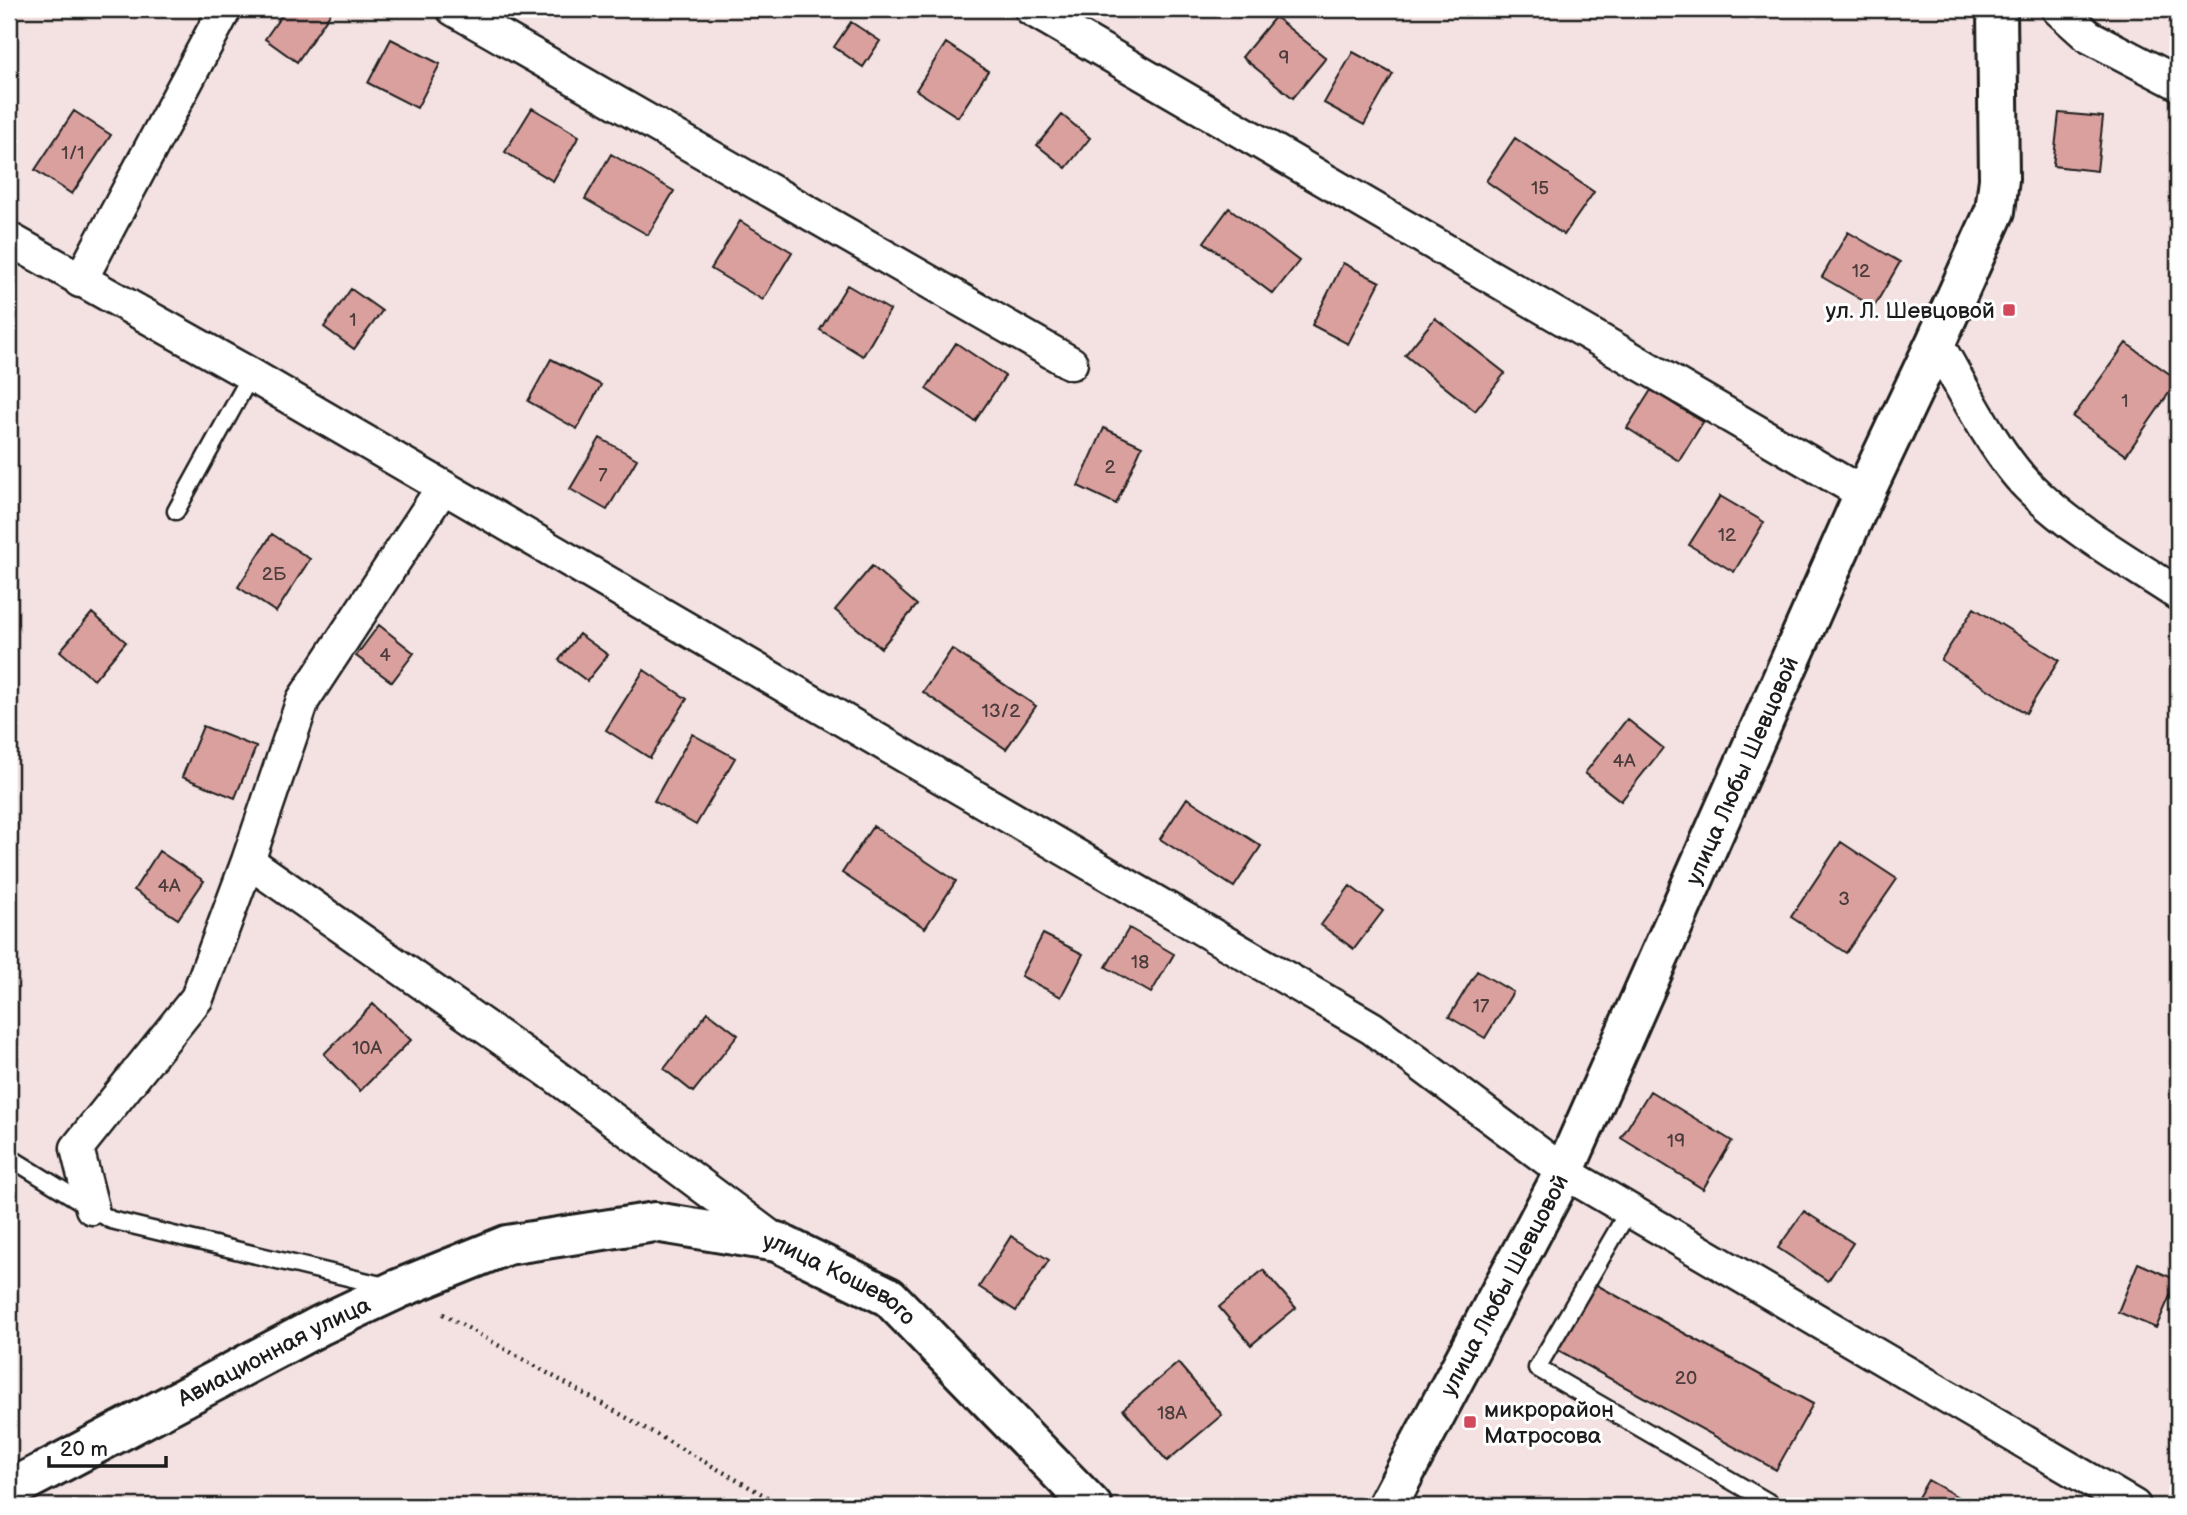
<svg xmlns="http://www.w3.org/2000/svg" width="2187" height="1515" font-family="'Balsamiq Sans',sans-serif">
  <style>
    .building { fill: #daa09e; stroke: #1c1c1c; stroke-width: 2 }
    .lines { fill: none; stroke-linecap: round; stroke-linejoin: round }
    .lane-casing { stroke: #1c1c1c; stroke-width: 21 }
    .street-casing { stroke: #1c1c1c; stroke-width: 37 }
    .secondary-casing { stroke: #1c1c1c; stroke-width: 44 }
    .path { stroke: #1c1c1c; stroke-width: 4.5; stroke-dasharray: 2 5; stroke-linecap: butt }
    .lane { stroke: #fff; stroke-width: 16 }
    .street { stroke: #fff; stroke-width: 32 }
    .secondary { stroke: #fff; stroke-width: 38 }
    .poi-dot { fill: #d1495b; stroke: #fff; stroke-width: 2.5 }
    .labels { text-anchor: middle; stroke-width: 6; stroke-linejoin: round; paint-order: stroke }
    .number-label { font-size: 19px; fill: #4c3d3c }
    .poi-label { font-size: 23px; fill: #1c1c1c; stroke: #fff; text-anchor: end }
    .street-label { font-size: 23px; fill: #1c1c1c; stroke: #fff }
  </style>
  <rect width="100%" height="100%" fill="#f4e2e2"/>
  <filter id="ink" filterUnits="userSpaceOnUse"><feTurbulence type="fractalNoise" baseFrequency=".0143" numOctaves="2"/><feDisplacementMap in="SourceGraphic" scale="14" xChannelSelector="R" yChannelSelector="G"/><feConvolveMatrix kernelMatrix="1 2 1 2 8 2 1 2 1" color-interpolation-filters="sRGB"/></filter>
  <g filter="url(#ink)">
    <!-- building -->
    <path class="building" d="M286,9H326L331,12L297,62L265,39Z
      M1275,17L1326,58L1293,98L1242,57Z
      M851,22L880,41L863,67L834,47Z
      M391,39L440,64L417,108L368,83Z
      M946,43L988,71L958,117L916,90Z
      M1353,52L1393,74L1364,125L1324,103Z
      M532,108L579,136L553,181L505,152Z
      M74,111L111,135L72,194L35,170Z
      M2059,113L2103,117L2097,171L2053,166Z
      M1062,115L1090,138L1066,168L1037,145Z
      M1515,138L1594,192L1564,235L1486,181Z
      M611,154L674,191L648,235L585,199Z
      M1229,208L1299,261L1273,294L1204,242Z
      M740,221L792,252L763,300L711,269Z
      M1848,232L1900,262L1874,307L1822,277Z
      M1343,263L1380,282L1348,344L1312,325Z
      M847,285L890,310L863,356L820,330Z
      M351,289L382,311L354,349L324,327Z
      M1435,318L1505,373L1475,411L1405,355Z
      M956,343L1005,376L975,421L926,389Z
      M2126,343L2178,380L2126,455L2073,417Z
      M551,359L601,385L577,429L528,401Z
      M1651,390L1703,422L1679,461L1627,428Z
      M1104,428L1142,446L1116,504L1078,486Z
      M600,438L637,459L607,510L570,489Z
      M1720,496L1764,522L1734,572L1689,545Z
      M272,534L310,559L276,612L238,587Z
      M872,566L917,605L881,648L835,610Z
      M1974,608L2059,660L2026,713L1941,660Z
      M92,613L126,642L94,680L60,651Z
      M379,625L414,653L392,682L356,656Z
      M579,634L608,655L587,681L559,660Z
      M952,649L1036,706L1006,749L923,692Z
      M644,670L687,699L650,758L606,730Z
      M1627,719L1663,748L1621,801L1585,773Z
      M203,726L256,747L235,798L182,777Z
      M692,734L735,758L696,825L654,801Z
      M1187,798L1261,846L1234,887L1160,839Z
      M873,826L956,881L925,928L842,873Z
      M1841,842L1897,879L1846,953L1791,917Z
      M159,851L204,881L178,919L134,890Z
      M1350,886L1383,911L1354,949L1321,925Z
      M1129,928L1174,954L1151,993L1106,967Z
      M1043,934L1083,954L1061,997L1021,976Z
      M1477,971L1513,992L1485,1038L1449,1017Z
      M373,1004L411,1040L360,1091L324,1054Z
      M708,1012L738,1035L693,1092L664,1069Z
      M1650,1091L1732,1141L1703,1189L1621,1138Z
      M1804,1211L1853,1243L1828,1281L1778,1248Z
      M1011,1236L1049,1260L1016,1311L979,1287Z
      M2138,1263L2177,1280L2156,1328L2118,1312Z
      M1263,1270L1296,1308L1251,1345L1219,1307Z
      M1595,1284L1813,1404L1776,1470L1558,1350Z
      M1178,1363L1222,1415L1167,1461L1123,1409Z
      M1928,1480L1974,1506H1913Z"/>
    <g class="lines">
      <defs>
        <path id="lane" d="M176,511L251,375
          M9,1157L111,1220L389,1287
          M1629,1210L1537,1368L1775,1506"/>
        <path id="street" d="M453,9L1071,363
          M1031,9L1864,494
          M2058,9L2088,36L2178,83
          M9,239L251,375L1372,1028L1564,1172L2134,1506
          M80,281L225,9
          M1936,342C1962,386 1994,452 2029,487C2072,530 2128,561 2178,594
          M248,861L551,1073L777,1242
          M92,1208L77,1148L197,998L248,861L303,700L443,487"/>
        <g id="secondary">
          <path id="s1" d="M9,1490L321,1325L398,1289L507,1245L655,1222L777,1242L889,1297L1092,1506"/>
          <path id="s2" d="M1387,1506L1564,1172L1864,494L1936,342L1995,211L1999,179L1997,9"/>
        </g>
      </defs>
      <!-- lane casing -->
      <use href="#lane" class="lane-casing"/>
      <!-- street casing -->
      <use href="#street" class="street-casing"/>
      <!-- secondary casing -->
      <use href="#secondary" class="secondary-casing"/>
      <!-- path -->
      <path class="path" d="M443,1314L783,1506"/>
      <!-- lane -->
      <use href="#lane" class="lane"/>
      <!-- street -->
      <use href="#street" class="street"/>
      <!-- secondary -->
      <use href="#secondary" class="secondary"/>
    </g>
  </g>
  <!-- markers -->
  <g class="poi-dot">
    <rect x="2002" y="303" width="14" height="14" rx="3.5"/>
    <rect x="1463" y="1415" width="14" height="14" rx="3.5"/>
  </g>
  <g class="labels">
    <!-- number labels -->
    <g class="number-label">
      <text x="1284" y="64">9</text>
      <text x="73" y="159">1/1</text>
      <text x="1540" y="194">15</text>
      <text x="1861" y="277">12</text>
      <text x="353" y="326">1</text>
      <text x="2125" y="407">1</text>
      <text x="1110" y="473">2</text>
      <text x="603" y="481">7</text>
      <text x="1727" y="541">12</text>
      <text x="274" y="580">2Б</text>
      <text x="385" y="661">4</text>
      <text x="1001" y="717">13/2</text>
      <text x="1624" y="767">4А</text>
      <text x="169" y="892">4А</text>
      <text x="1844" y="905">3</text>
      <text x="1140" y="968">18</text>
      <text x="1481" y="1012">17</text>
      <text x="367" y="1054">10А</text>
      <text x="1676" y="1147">19</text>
      <text x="1686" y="1384">20</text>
      <text x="1172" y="1419">18А</text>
    </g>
    <!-- poi labels -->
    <g class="poi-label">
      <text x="1995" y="318">ул. Л. Шевцовой</text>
      <text x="1484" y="1417" text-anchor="start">микрорайон<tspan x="1484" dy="26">Матросова</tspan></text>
    </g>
    <!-- street labels -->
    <g class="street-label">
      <text dy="8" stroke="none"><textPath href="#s2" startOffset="817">улица Любы Шевцовой</textPath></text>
      <text dy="8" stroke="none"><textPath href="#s1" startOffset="901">улица Кошевого</textPath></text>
      <text dy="8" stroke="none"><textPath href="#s2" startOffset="250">улица Любы Шевцовой</textPath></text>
      <text dy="8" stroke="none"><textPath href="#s1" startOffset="299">Авиационная улица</textPath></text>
    </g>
  </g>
  <!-- margin -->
  <rect width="2187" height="1515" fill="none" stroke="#fff" stroke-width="35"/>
  <rect x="18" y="18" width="2152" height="1480" fill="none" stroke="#1c1c1c" stroke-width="2.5" filter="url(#ink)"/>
  <!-- scale -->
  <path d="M49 1456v10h117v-10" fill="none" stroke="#1c1c1c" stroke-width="3.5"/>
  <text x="60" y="1456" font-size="21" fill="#1c1c1c" stroke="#ffffff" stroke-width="5" paint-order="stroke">20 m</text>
</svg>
